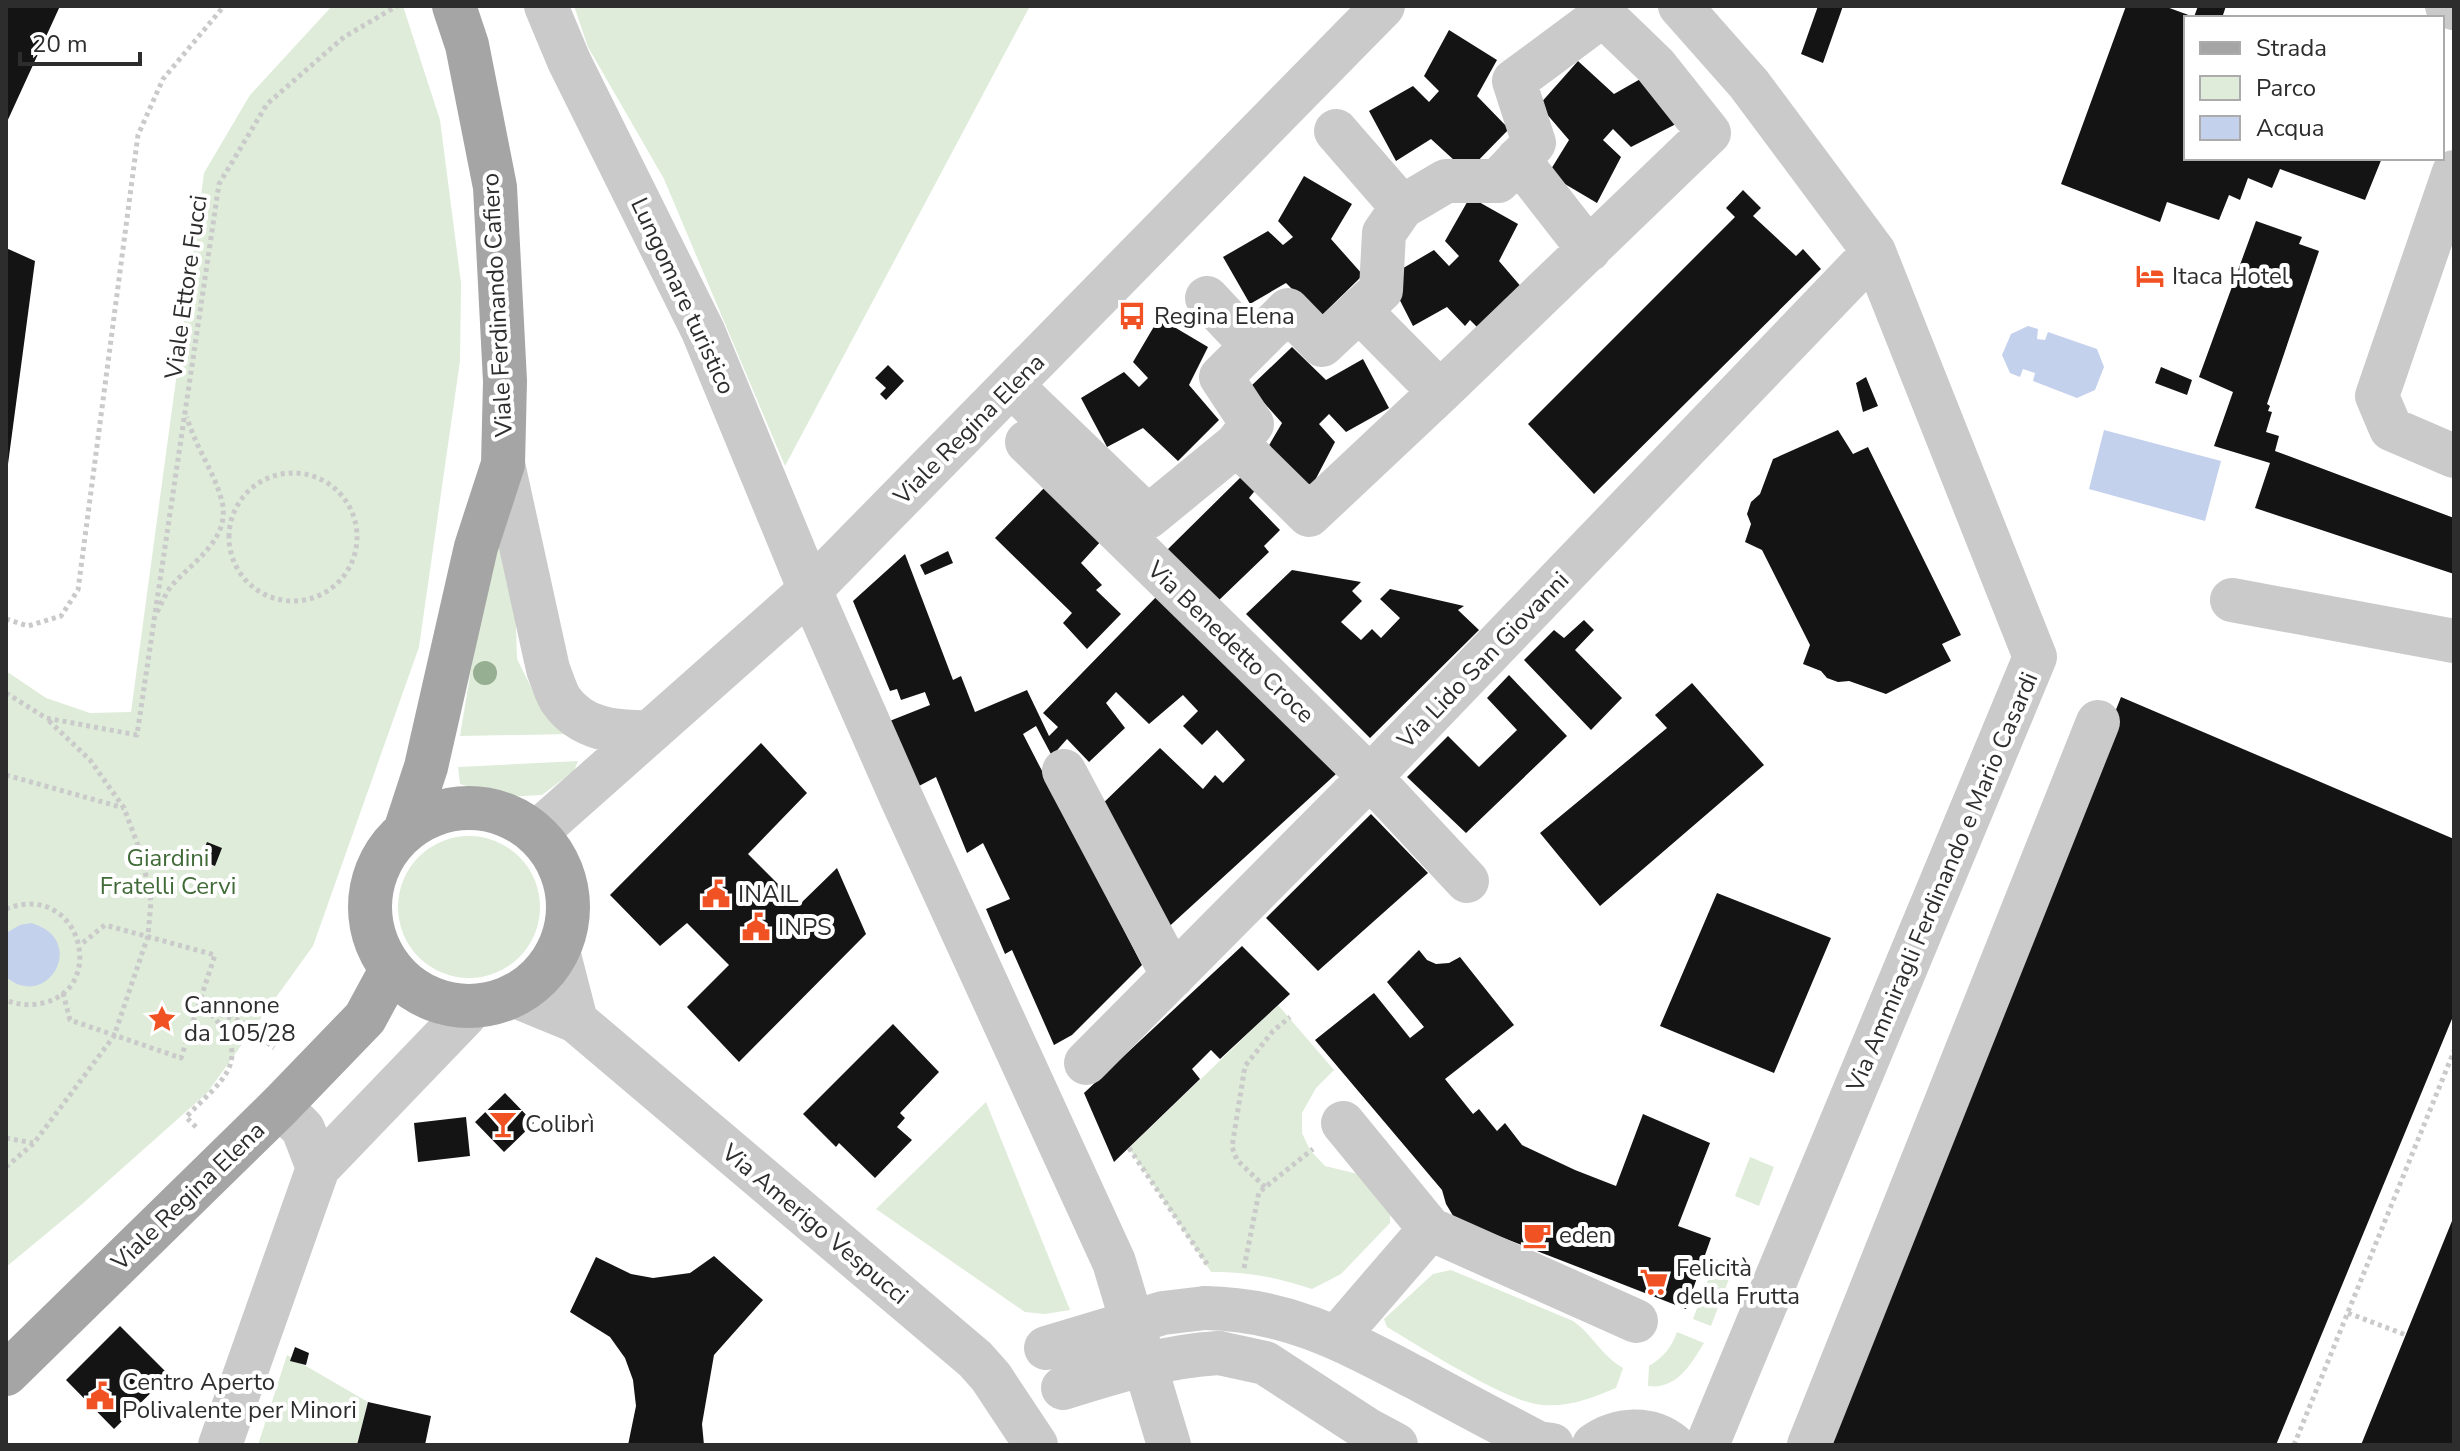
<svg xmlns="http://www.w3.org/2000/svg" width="2460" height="1451" font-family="'Nunito Sans',sans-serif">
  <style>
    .green { fill: #deecd9 }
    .water { fill: #c4d1ed }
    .building { fill: #141414 }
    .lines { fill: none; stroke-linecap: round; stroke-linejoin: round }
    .path { stroke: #cacaca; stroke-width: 5; stroke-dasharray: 4 4; stroke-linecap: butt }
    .minor { stroke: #cacaca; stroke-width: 44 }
    .major { stroke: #a5a5a5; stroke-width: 44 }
    .minor-bridge { stroke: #cacaca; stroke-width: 44 }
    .tree { fill: #96ae92 }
    .labels { text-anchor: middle; stroke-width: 8; stroke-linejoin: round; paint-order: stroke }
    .poi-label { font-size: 24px; fill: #2d2d2d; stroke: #fff; text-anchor: start }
    .street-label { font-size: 24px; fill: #2d2d2d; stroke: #fff }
    .park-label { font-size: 24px; fill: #406b38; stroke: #fff }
  </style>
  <rect width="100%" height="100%" fill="#fff"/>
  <!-- green -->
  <path class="green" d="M332,6H403L440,120L461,283L460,361L419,647L313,946L207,1093L81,1205L6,1267V671L46,698L90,713L131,712L204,173L250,95Z
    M574,6H1030L785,466L664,179L588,47Z
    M499,534L515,600L517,659L546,717L571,734L460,736L492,542Z
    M578,761L574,771L542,795L501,797L460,784L458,767Z
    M398 907a71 71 0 1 1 142 0a71 71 0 1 1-142 0Z
    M1278,1005L1334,1070L1316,1088L1302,1113V1133L1310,1150L1325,1166L1358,1174L1390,1209V1223L1341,1274L1312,1289C1276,1277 1249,1272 1211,1272L1129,1148Z
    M986,1102L1070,1310L1045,1314L1025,1312L876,1209Z
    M1750,1157L1774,1167L1759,1206L1735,1196Z
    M1716,1259L1734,1266L1711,1326L1693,1319Z
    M1451,1270L1573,1321C1593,1335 1600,1354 1623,1368L1616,1388C1592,1398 1570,1407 1543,1405C1510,1404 1419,1346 1387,1327L1384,1319L1433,1274Z
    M1677,1332L1704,1343C1691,1364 1677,1390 1648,1386L1649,1366C1663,1357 1671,1349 1677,1332Z
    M287,1355L368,1402L357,1445H258Z"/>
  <!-- water -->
  <path class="water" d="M2028,326L2038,329L2037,339L2045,340L2048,332L2097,349L2104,367L2095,390L2077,398L2033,381L2035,373L2023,369L2020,377L2010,373L2002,355L2011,334Z
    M2104,430L2221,461L2205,521L2089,489Z
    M31,923C89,939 48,1012 6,977V933L20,925Z"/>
  <!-- building -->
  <path class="building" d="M6,6H60L6,124Z
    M1818,6H1843L1823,63L1801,54Z
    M2126,6H2164L2194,17L2198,6H2226L2222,18H2186V158H2382L2365,200L2280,169L2272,188L2248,178L2240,200L2229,195L2219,220L2167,202L2160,222L2061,184Z
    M1449,30L1497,60L1477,96L1509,129L1467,172L1431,139L1396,161L1369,111L1413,86L1429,102L1439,91L1424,76Z
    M1578,61L1614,94L1651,73L1676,124L1631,147L1613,129L1603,140L1621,157L1597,203L1548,174L1569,140L1539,105Z
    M1304,176L1352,204L1331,239L1363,275L1320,317L1286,283L1250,304L1223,257L1268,231L1283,245L1293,237L1278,221Z
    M1743,190L1761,208L1753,216L1796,256L1803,249L1821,269L1594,494L1528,424L1735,217L1726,208Z
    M1470,197L1518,224L1499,261L1529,296L1487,337L1470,320L1465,326L1447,307L1413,326L1388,277L1434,250L1449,266L1459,256L1445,241Z
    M2256,221L2302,237L2299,244L2319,251L2267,404L2270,406L2268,411L2272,412L2266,432L2279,436L2275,451L2454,518V574L2255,508L2270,463L2214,446L2233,392L2199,377Z
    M6,248L35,261L8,464H6Z
    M1159,318L1208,347L1189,385L1219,420L1178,461L1143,428L1107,447L1081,398L1124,372L1139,387L1148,378L1133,362Z
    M1292,347L1326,380L1363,359L1389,408L1346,432L1329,414L1319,424L1335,442L1311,488L1261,459L1282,423L1250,387Z
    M888,365L904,381L886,400L880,394L886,388L875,378Z
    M2161,367L2192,380L2187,395L2155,383Z
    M1866,377L1878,406L1863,412L1856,383Z
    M1838,430L1853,454L1868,447L1961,635L1942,644L1951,661L1886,694L1849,681L1838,682L1827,678L1821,671L1803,664L1810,645L1762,550L1745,542L1751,524L1747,514L1751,502L1760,494L1773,459Z
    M1247,471L1261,483L1249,498L1280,530L1264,546L1269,552L1217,602L1165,552Z
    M1047,485L1102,540L1081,563L1102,585L1096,590L1121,614L1087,649L1063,623L1072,613L995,538Z
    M948,551L953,563L925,575L920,565Z
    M905,554L953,680L961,676L975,712L1027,690L1049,736L1058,727L1043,713L1158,595L1336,774L1162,933L1096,810L1160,748L1203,789L1215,775L1223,783L1245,760L1217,730L1202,745L1183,726L1198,711L1183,695L1149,724L1116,692L1106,703L1125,728L1089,762L1067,739L1052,756L1036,726L1023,734L1142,965L1072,1035L1054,1045L1012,950L1005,954L986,909L1010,899L983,843L967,853L936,777L919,786L882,724L930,705L925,692L901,700L897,689L890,691L853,601Z
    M1292,570L1361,582L1352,591L1362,601L1341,622L1361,640L1372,629L1381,638L1400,618L1380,599L1390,589L1464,606L1458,610L1479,630L1370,738L1246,614Z
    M1584,620L1594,630L1575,650L1622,698L1591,730L1524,660L1554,630L1564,638Z
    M1509,675L1567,736L1466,833L1407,777L1448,736L1479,767L1517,730L1487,698Z
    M1692,683L1764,765L1600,906L1540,833L1667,728L1655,715Z
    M2121,697L2454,839V1014L2276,1445H1825Z
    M761,743L807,793L748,854L799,905L837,868L866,934L739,1062L687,1007L729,965L687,923L660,946L610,895Z
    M1371,814L1428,873L1318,971L1266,918Z
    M207,842L222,848L215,866L200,860Z
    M1717,893L1831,938L1774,1073L1660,1026Z
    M1242,946L1290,994L1220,1059L1211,1050L1192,1069L1200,1079L1114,1162L1084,1093Z
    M1419,950L1427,960L1436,964L1449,963L1460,957L1514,1025L1445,1079L1473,1114L1479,1109L1497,1131L1505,1123L1522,1145L1575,1170L1616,1186L1643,1114L1710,1143L1678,1226L1711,1238L1686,1309L1455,1219L1446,1204L1442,1190L1315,1040L1374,993L1410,1038L1424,1027L1387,982Z
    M893,1024L939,1072L900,1113L905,1118L897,1127L912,1140L875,1178L839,1143L836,1147L803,1114Z
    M505,1093L534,1123L504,1152L475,1122Z
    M466,1117L470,1156L418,1162L414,1123Z
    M2454,1216V1445H2361Z
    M714,1256L763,1300L714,1355L702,1424L704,1445H628L636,1406L633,1380L625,1358L610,1337L570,1312L596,1257L631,1274L653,1278L690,1273Z
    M120,1326L169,1375L114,1429L66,1380Z
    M295,1347L309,1353L306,1365L290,1361Z
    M368,1402L431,1416L425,1445H357Z"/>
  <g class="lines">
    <!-- path -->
    <path class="path" d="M6,7V6
      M229 537a64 64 0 1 1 128 0a64 64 0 1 1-128 0Z
      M157,612C162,603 166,592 172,585C195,560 233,537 221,498C213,470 195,446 187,417
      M6,619L28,626L61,616L78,590L138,135L163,79L224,6
      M6,693L46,718L137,735L219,184L267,104L344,37L397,6
      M6,775L124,808
      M6,909C80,880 109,988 43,1003C30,1006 18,1005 6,1000
      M63,993L70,1020L181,1058L215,955L105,925L80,945
      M197,1007L241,1021L274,1048
      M196,1127L186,1117C223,1079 256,1060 208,1011
      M6,1138L33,1143
      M1129,1148L1209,1267
      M6,1167L34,1143L114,1036L148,936L151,901L142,856L124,808L90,760L47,719
      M1265,1187L1237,1160L1232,1147L1245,1066L1273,1031L1290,1017
      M1244,1268L1259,1192L1313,1149
      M2348,1313L2406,1335
      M2294,1445L2454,1051"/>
    <!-- minor -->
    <path class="minor" d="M546,6L569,61L703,331L810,590L901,797L1114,1262L1169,1445
      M1680,6L1749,84L1874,252L2035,657L1707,1445
      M2447,6L2454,8
      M1336,131L1402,207
      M1518,159L1589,250
      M2454,172L2377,396L2391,429L2454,456
      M1207,298L1252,346
      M1359,310L1440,392
      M1012,386L1148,517L1237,444L1252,424L1221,377L1288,310L1322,345L1381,290L1384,233L1402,207L1446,181H1498L1534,143L1514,81L1603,15L1655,65L1709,133L1440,392L1309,515L1237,444
      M1027,442L1370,777L1467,881
      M503,464L548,669C552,679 555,690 560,699C581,730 616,733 650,732
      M2232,600L2454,641
      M1064,771L1173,976
      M536,833L810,590L1383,6
      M558,951L576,1021
      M513,995L576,1021L975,1359L991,1377L1036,1445
      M1086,1063L1370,777L1874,252
      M280,1106L303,1129L318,1168
      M1343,1123L1430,1229L1636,1321
      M1205,1308C1288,1309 1347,1342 1418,1379C1458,1401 1498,1422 1538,1443L1552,1445
      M1337,1337L1430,1229
      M1219,1353L1265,1363L1368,1430L1396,1445
      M220,1445L318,1168L465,1015
      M1594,1445C1618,1428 1650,1426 1673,1445
      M1809,1445L2098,722"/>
    <!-- major -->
    <path class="major" d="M370 907a99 99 0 1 1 198 0a99 99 0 1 1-198 0Z
      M406,828L426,767L476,547L503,464L505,381L495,187L467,45L454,6
      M6,1374L280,1106L365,1018L391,970"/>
    <!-- minor-bridge -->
    <path class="minor-bridge" d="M1046,1348L1163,1313L1205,1308
      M1063,1388C1114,1372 1165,1356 1219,1353"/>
  </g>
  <!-- trees -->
  <circle class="tree" cx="485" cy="673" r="12"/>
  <!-- icons -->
  <defs>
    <symbol id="hotel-bare" viewBox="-9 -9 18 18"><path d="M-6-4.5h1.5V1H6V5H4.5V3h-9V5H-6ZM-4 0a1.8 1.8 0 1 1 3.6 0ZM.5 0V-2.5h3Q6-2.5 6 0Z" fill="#f05223" stroke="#fff" stroke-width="2.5" paint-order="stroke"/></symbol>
    <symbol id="bus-bare" viewBox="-9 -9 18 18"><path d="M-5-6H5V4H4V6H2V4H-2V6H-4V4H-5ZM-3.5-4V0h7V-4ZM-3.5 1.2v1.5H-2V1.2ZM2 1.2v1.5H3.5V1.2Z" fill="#f05223" stroke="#fff" stroke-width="2.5" paint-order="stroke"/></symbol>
    <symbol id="civic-bare" viewBox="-9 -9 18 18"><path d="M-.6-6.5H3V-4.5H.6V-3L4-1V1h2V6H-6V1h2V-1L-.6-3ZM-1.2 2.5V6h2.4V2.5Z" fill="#f05223" stroke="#fff" stroke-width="2.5" paint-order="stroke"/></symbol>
    <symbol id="sight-bare" viewBox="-9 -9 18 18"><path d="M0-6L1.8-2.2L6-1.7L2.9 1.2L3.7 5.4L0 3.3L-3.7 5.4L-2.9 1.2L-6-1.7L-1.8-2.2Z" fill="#f05223" stroke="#fff" stroke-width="2.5" paint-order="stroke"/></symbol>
    <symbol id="bar-bare" viewBox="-9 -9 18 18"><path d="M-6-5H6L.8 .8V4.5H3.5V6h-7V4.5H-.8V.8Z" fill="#f05223" stroke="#fff" stroke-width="2.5" paint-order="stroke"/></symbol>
    <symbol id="cafe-bare" viewBox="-9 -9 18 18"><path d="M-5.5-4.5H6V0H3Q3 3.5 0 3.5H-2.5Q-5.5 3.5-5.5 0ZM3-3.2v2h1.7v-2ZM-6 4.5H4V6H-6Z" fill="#f05223" stroke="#fff" stroke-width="2.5" paint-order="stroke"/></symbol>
    <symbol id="supermarket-bare" viewBox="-9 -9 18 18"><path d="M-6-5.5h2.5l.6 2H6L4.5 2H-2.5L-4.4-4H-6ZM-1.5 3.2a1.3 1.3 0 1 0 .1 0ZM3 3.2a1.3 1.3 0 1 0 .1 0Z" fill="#f05223" stroke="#fff" stroke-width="2.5" paint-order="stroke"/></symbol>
  </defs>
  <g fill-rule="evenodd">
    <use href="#hotel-bare" x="2130" y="256" width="40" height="40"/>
    <use href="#bus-bare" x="1112" y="296" width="40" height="40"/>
    <use href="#civic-bare" x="696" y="874" width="40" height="40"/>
    <use href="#civic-bare" x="736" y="907" width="40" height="40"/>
    <use href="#sight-bare" x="142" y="999" width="40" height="40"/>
    <use href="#bar-bare" x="483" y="1104" width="40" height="40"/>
    <use href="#cafe-bare" x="1517" y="1215" width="40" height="40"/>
    <use href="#supermarket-bare" x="1634" y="1262" width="40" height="40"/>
    <use href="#civic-bare" x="80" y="1376" width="40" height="40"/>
  </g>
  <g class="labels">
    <!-- poi labels -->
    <g class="poi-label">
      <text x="2172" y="284">Itaca Hotel</text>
      <text x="1154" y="324">Regina Elena</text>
      <text x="738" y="902">INAIL</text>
      <text x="778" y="935">INPS</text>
      <text x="184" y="1013">Cannone<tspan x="184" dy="28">da 105/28</tspan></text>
      <text x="525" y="1132">Colibrì</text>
      <text x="1559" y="1243">eden</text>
      <text x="1676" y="1276">Felicità<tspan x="1676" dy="28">della Frutta</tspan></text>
      <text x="122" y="1390">Centro Aperto<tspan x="122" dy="28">Polivalente per Minori</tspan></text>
    </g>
    <!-- street labels -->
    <g class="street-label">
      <text transform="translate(186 287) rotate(-82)" y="8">Viale Ettore Fucci</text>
      <text transform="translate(683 296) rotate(65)" y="8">Lungomare turistico</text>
      <text transform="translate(497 305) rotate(-93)" y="8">Viale Ferdinando Cafiero</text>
      <text transform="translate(969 429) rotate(-45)" y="8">Viale Regina Elena</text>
      <text transform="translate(1231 642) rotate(44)" y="8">Via Benedetto Croce</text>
      <text transform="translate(1483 660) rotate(-46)" y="8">Via Lido San Giovanni</text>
      <text transform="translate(1942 882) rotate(-67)" y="8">Via Ammiragli Ferdinando e Mario Casardi</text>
      <text transform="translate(188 1196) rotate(-44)" y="8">Viale Regina Elena</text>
      <text transform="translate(815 1224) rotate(40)" y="8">Via Amerigo Vespucci</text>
    </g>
    <!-- park labels -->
    <g class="park-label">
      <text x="168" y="866">Giardini<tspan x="168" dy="28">Fratelli Cervi</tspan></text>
    </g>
  </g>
  <!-- border -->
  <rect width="2460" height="1451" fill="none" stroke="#2d2d2d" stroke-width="16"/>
  <!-- legend -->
  <rect x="2184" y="16" width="260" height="144" fill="#ffffff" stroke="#ababab" stroke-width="2"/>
  <rect x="2200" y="42" width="40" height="12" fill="#a5a5a5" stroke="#ababab" stroke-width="2"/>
  <text x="2256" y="56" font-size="24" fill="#2d2d2d">Strada</text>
  <rect x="2200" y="76" width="40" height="24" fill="#deecd9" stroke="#ababab" stroke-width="2"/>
  <text x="2256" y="96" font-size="24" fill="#2d2d2d">Parco</text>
  <rect x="2200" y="116" width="40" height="24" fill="#c4d1ed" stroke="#ababab" stroke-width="2"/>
  <text x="2256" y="136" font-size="24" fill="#2d2d2d">Acqua</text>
  <!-- scale -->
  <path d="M20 52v12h120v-12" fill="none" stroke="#2d2d2d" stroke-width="4"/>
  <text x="32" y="52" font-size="24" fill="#2d2d2d" stroke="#ffffff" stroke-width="6" paint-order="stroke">20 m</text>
</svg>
